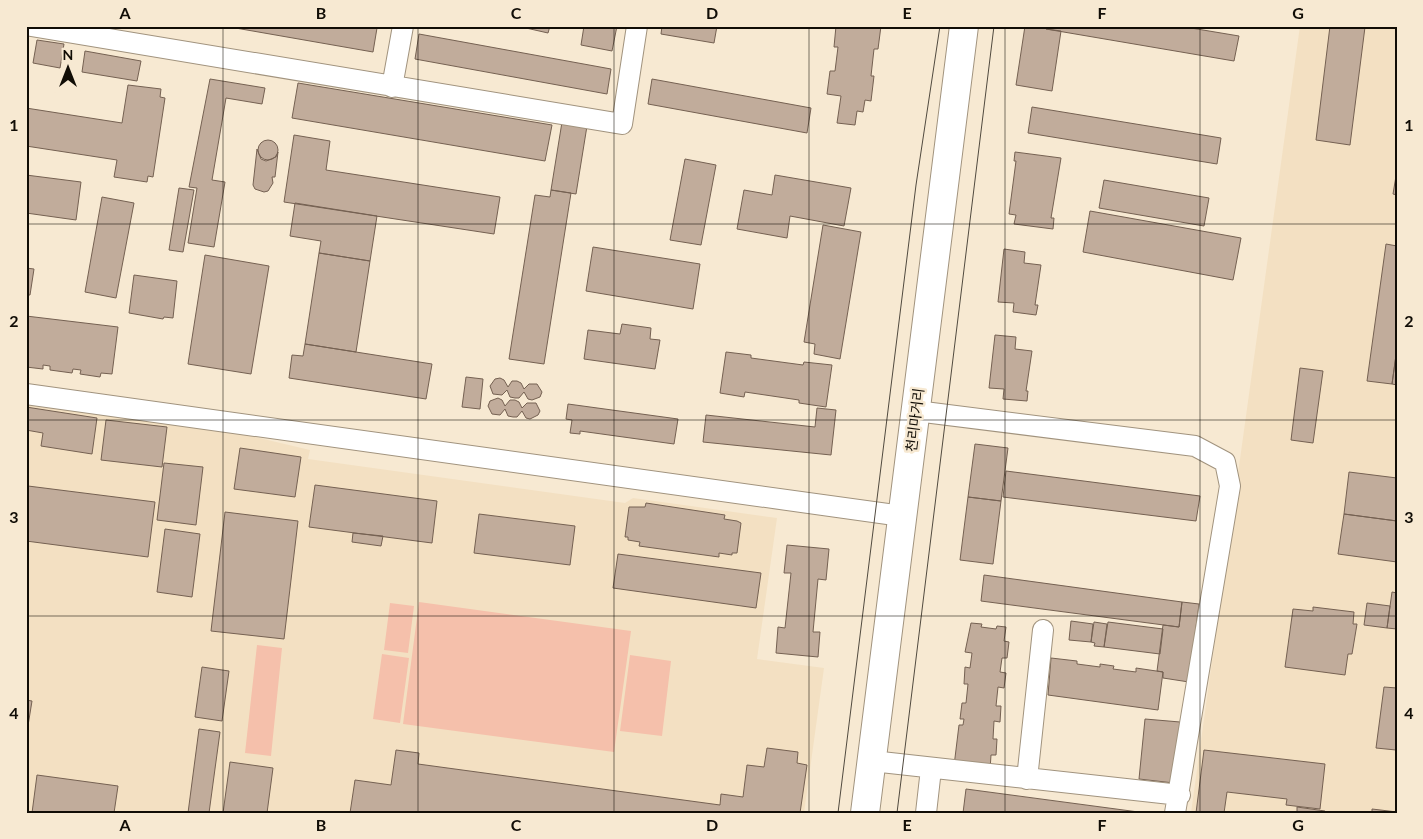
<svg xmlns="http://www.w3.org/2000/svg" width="1423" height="839" font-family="Lato,'Noto Sans KR',sans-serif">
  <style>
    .built { fill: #f3e0c2 }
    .green { fill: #f5c0ab }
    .building { fill: #c1ac9b; stroke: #756152 }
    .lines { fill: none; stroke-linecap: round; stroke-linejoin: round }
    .minor-casing { stroke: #a1937e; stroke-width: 22 }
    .trunk-casing { stroke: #a1937e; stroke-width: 30 }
    .minor { stroke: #fff; stroke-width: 20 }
    .trunk { stroke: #fff; stroke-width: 28 }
    .tram { stroke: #514a3f; stroke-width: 1 }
    .grid { fill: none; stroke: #110d06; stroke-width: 1; stroke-opacity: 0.55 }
    .labels { text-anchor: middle; stroke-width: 5; stroke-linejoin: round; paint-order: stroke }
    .street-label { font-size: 14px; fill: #110d06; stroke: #f7e9d2 }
    .neatline { fill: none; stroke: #110d06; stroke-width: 2 }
    .grid-label { font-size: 16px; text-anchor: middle; font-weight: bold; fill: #110d06 }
  </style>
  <rect width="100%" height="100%" fill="#f7e9d2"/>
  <!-- built -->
  <path class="built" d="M1300,26H1397V813H1191Z
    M26,401L205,425L310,450L308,459L625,503L633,498L777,518L757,659L824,668L804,813H26Z"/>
  <!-- green -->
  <path class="green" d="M419,602L631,631L614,752L403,724Z
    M390,603L414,606L408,653L384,650Z
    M257,645L282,648L271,756L245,753Z
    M382,654L409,658L400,723L373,719Z
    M630,655L671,661L662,736L620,731Z"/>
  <!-- building -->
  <path class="building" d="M224,26H364L377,28L373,52Z
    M526,26H550L548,33L526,28Z
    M584,26H617L612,51L581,45Z
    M662,26H717L714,43L661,34Z
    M836,26H881L878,49H874L871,76H874L871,101L865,100L863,112L857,111L855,125L837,123L841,96L827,94L830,71H835L838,47H834Z
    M1025,26H1046V29L1061,31L1052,91L1016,85Z
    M1046,26H1179L1239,36L1234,61L1046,29Z
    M1330,26L1365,27L1350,145L1316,140Z
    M419,34L611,69L607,94L415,59Z
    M37,40L64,44L60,68L33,63Z
    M85,51L141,61L137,81L82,72Z
    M210,79L265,88L262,104L226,98L212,180L225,182L214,247L188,243L197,188L189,187Z
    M652,79L811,108L807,133L648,104Z
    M298,83L552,125L545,161L292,118Z
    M128,85L161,89L160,97L165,98L153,177L148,176L147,182L114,177L117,160L26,146V108L122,123Z
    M1032,107L1221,138L1217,164L1028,133Z
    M562,122L587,126L576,194L551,190Z
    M294,135L330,141L326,170L500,197L494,234L284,202Z
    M258 150a10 10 0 1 1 20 0a10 10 0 1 1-20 0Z
    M257,149L261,159L266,161L276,157L278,152L275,177H272L273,183L268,191L264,192L255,189L253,185Z
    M1015,152L1061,158L1051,218H1054L1053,229L1014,224L1016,215L1009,214L1016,161H1014Z
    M685,159L716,165L701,245L670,240Z
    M1397,170V195L1393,194Z
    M26,175L81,182L76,220L26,213Z
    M775,175L851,188L844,226L790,216L787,238L737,229L744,190L772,195Z
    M1104,180L1209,198L1204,226L1099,208Z
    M179,188L194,190L183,252L169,250Z
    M551,190L571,193L544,364L509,359L535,195L550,197Z
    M102,197L134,203L116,298L85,292Z
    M295,203L377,216L370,261L319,253L321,241L290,236Z
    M1090,211L1241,238L1233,280L1083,252Z
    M823,225L861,232L840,359L814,354L815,344L804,342Z
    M1386,244L1397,246V348L1392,384L1367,381Z
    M593,247L700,264L693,309L586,291Z
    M1004,249L1025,252L1024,263L1041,265L1035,305H1038L1036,315L1013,312L1014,303L998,302Z
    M319,253L370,261L356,352L305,344Z
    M205,255L269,266L251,374L188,364Z
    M26,268L34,269L30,295H26Z
    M134,275L177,281L173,318L164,317L163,319L129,313Z
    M26,316L118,327L112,374L101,373L100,377L80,374L81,370L73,369L72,373L50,370V366L43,365V369L26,367Z
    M622,324L651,328L650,339L660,340L655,369L584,359L588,330L620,334Z
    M995,335L1016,337L1015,349L1032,351L1026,391H1028L1027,401L1003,399L1004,389L989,388Z
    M305,344L432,364L426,399L289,378L292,355L303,356Z
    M1397,348V385L1392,384Z
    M726,352L751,355V358L803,365L804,362L832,365L826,407L799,403V400L745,392L744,397L720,393Z
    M1300,368L1323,371L1313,443L1291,440Z
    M466,377L483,379L480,409L462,407Z
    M500,378L504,380L508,387L512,381H517L521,383L524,389L529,384H537L542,392L540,397L532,400L528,399L524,392L519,398H515L510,397L507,390L502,395L493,394L490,386L495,379Z
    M498,398L502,400L505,406L510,400H515L519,402L522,408L527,403H536L540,411L538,415L530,419L526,418L522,411L517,417H513L508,416L505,409L500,415L492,414L488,406L490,401Z
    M568,404L678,419L674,444L580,431V434L570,433L572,420L566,419Z
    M26,407L97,418L92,454L41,446L43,433L26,430Z
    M817,408L836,410L831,455L703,442L706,415L815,427Z
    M106,420L167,427L162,467L101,460Z
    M975,444L1008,448L1001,501L968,497Z
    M240,448L301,457L295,497L234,489Z
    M164,463L203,467L196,525L157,520Z
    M1006,471L1200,496L1196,521L1003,497Z
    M1349,472L1397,478V521L1344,514Z
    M315,485L437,501L432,543L309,527Z
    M28,486L155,502L148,557L26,541Z
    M968,497L1001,501L993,564L960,560Z
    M646,503L725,515L724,519L737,521L741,523L737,553H732V555L719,553V557L639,546L640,542L628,540V537H625L629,507H645Z
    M225,512L298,521L284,639L211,631Z
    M479,514L575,526L570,565L474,553Z
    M1344,514L1397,521V562L1338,554Z
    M165,529L200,534L192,597L157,592Z
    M353,533L383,536L381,546L352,542Z
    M787,545L829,549L826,580L818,579L813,632H820L818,657L776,653L778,627L785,628L791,573H784Z
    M618,554L761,573L756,608L613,588Z
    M984,575L1182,602L1179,627L981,601Z
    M1392,592L1397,593V629L1387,628Z
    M1182,602L1199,604L1189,682L1163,678V672L1157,671L1163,625L1179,627Z
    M1367,603L1390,606L1387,628L1364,625Z
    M1313,607L1354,612L1353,624H1357L1352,654H1348L1345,675L1285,667L1293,609L1313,611Z
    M1071,621L1093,624L1091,642L1069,640Z
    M1094,622L1107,624L1104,647L1094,646L1095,643L1091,642Z
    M1108,622L1163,629L1160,654L1104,647Z
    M971,623L982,624L981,627L996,629L997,626L1006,627L1004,641L1009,642L1007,658H1002L1000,672L1006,673L1004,688L998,687L996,706H1001L1000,722L994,721L993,739H997L996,755H991L990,770L954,766L959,725H963L964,719H960L962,703H966L968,684H964L965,667L970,668L972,653L965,652Z
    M1051,658L1077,661V664L1100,667V664L1114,666L1113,669L1136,672V668L1163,672L1158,710L1048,695Z
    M202,667L229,671L222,721L195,717Z
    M1384,687L1397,688V754L1396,750L1376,748Z
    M26,700L32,701L26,738Z
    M1145,719L1180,722L1174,783L1139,779Z
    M199,729L220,732L209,813H188Z
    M767,748L798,752L797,763L807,765L800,813H350L355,780L391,785L396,750L419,753L418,764L720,805L721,794L743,797L747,765L764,767Z
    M1204,750L1325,764L1320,809L1286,805L1287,799L1227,792L1224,813H1196Z
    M230,762L273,768L267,813H223Z
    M37,775L118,786L114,813H32Z
    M966,789L1146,813H963Z
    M1297,807L1325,811V813H1297Z
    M1372,809L1397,812V813H1372Z"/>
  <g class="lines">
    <defs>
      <path id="minor" d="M31,26L622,124L637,26
        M392,87L403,26
        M26,394L902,516
        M916,411L1195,446L1225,462L1230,486L1175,813
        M872,761L1180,795
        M1027,779L1043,630
        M926,813L931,769"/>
      <path id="trunk" d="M865,813L964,26"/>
    </defs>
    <!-- minor casing -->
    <use href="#minor" class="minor-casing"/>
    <!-- trunk casing -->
    <use href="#trunk" class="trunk-casing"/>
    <!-- minor -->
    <use href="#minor" class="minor"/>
    <!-- trunk -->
    <use href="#trunk" class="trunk"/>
    <!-- tram -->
    <path class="tram" d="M838,813L916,185L940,26
      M897,813L994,26"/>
  </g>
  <!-- grid -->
  <path class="grid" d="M223,26V813M418,26V813M614,26V813M809,26V813M1005,26V813M1200,26V813M26,224H1397M26,420H1397M26,616H1397"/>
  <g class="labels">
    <!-- street labels -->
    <g class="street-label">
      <text transform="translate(915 420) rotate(-83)" y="5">천리마거리</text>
    </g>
  </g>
  <!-- border -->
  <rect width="1423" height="839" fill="none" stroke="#f7e9d2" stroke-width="55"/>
  <!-- north arrow -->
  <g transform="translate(68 68)" stroke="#f7e9d2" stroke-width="4" paint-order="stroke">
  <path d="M0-4L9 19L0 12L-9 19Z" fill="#110d06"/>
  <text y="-8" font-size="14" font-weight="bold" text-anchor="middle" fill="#110d06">N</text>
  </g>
  <rect x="28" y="28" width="1368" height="784" class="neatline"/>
  <g class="grid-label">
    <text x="125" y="19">A</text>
    <text x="321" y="19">B</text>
    <text x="516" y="19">C</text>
    <text x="712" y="19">D</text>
    <text x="907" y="19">E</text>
    <text x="1102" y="19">F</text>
    <text x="1298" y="19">G</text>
    <text x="14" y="131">1</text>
    <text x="1409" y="131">1</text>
    <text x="14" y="327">2</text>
    <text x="1409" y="327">2</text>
    <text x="14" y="523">3</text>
    <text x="1409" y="523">3</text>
    <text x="14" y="719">4</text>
    <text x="1409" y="719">4</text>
    <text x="125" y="831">A</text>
    <text x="321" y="831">B</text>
    <text x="516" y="831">C</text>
    <text x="712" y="831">D</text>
    <text x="907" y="831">E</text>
    <text x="1102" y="831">F</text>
    <text x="1298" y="831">G</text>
  </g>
</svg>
